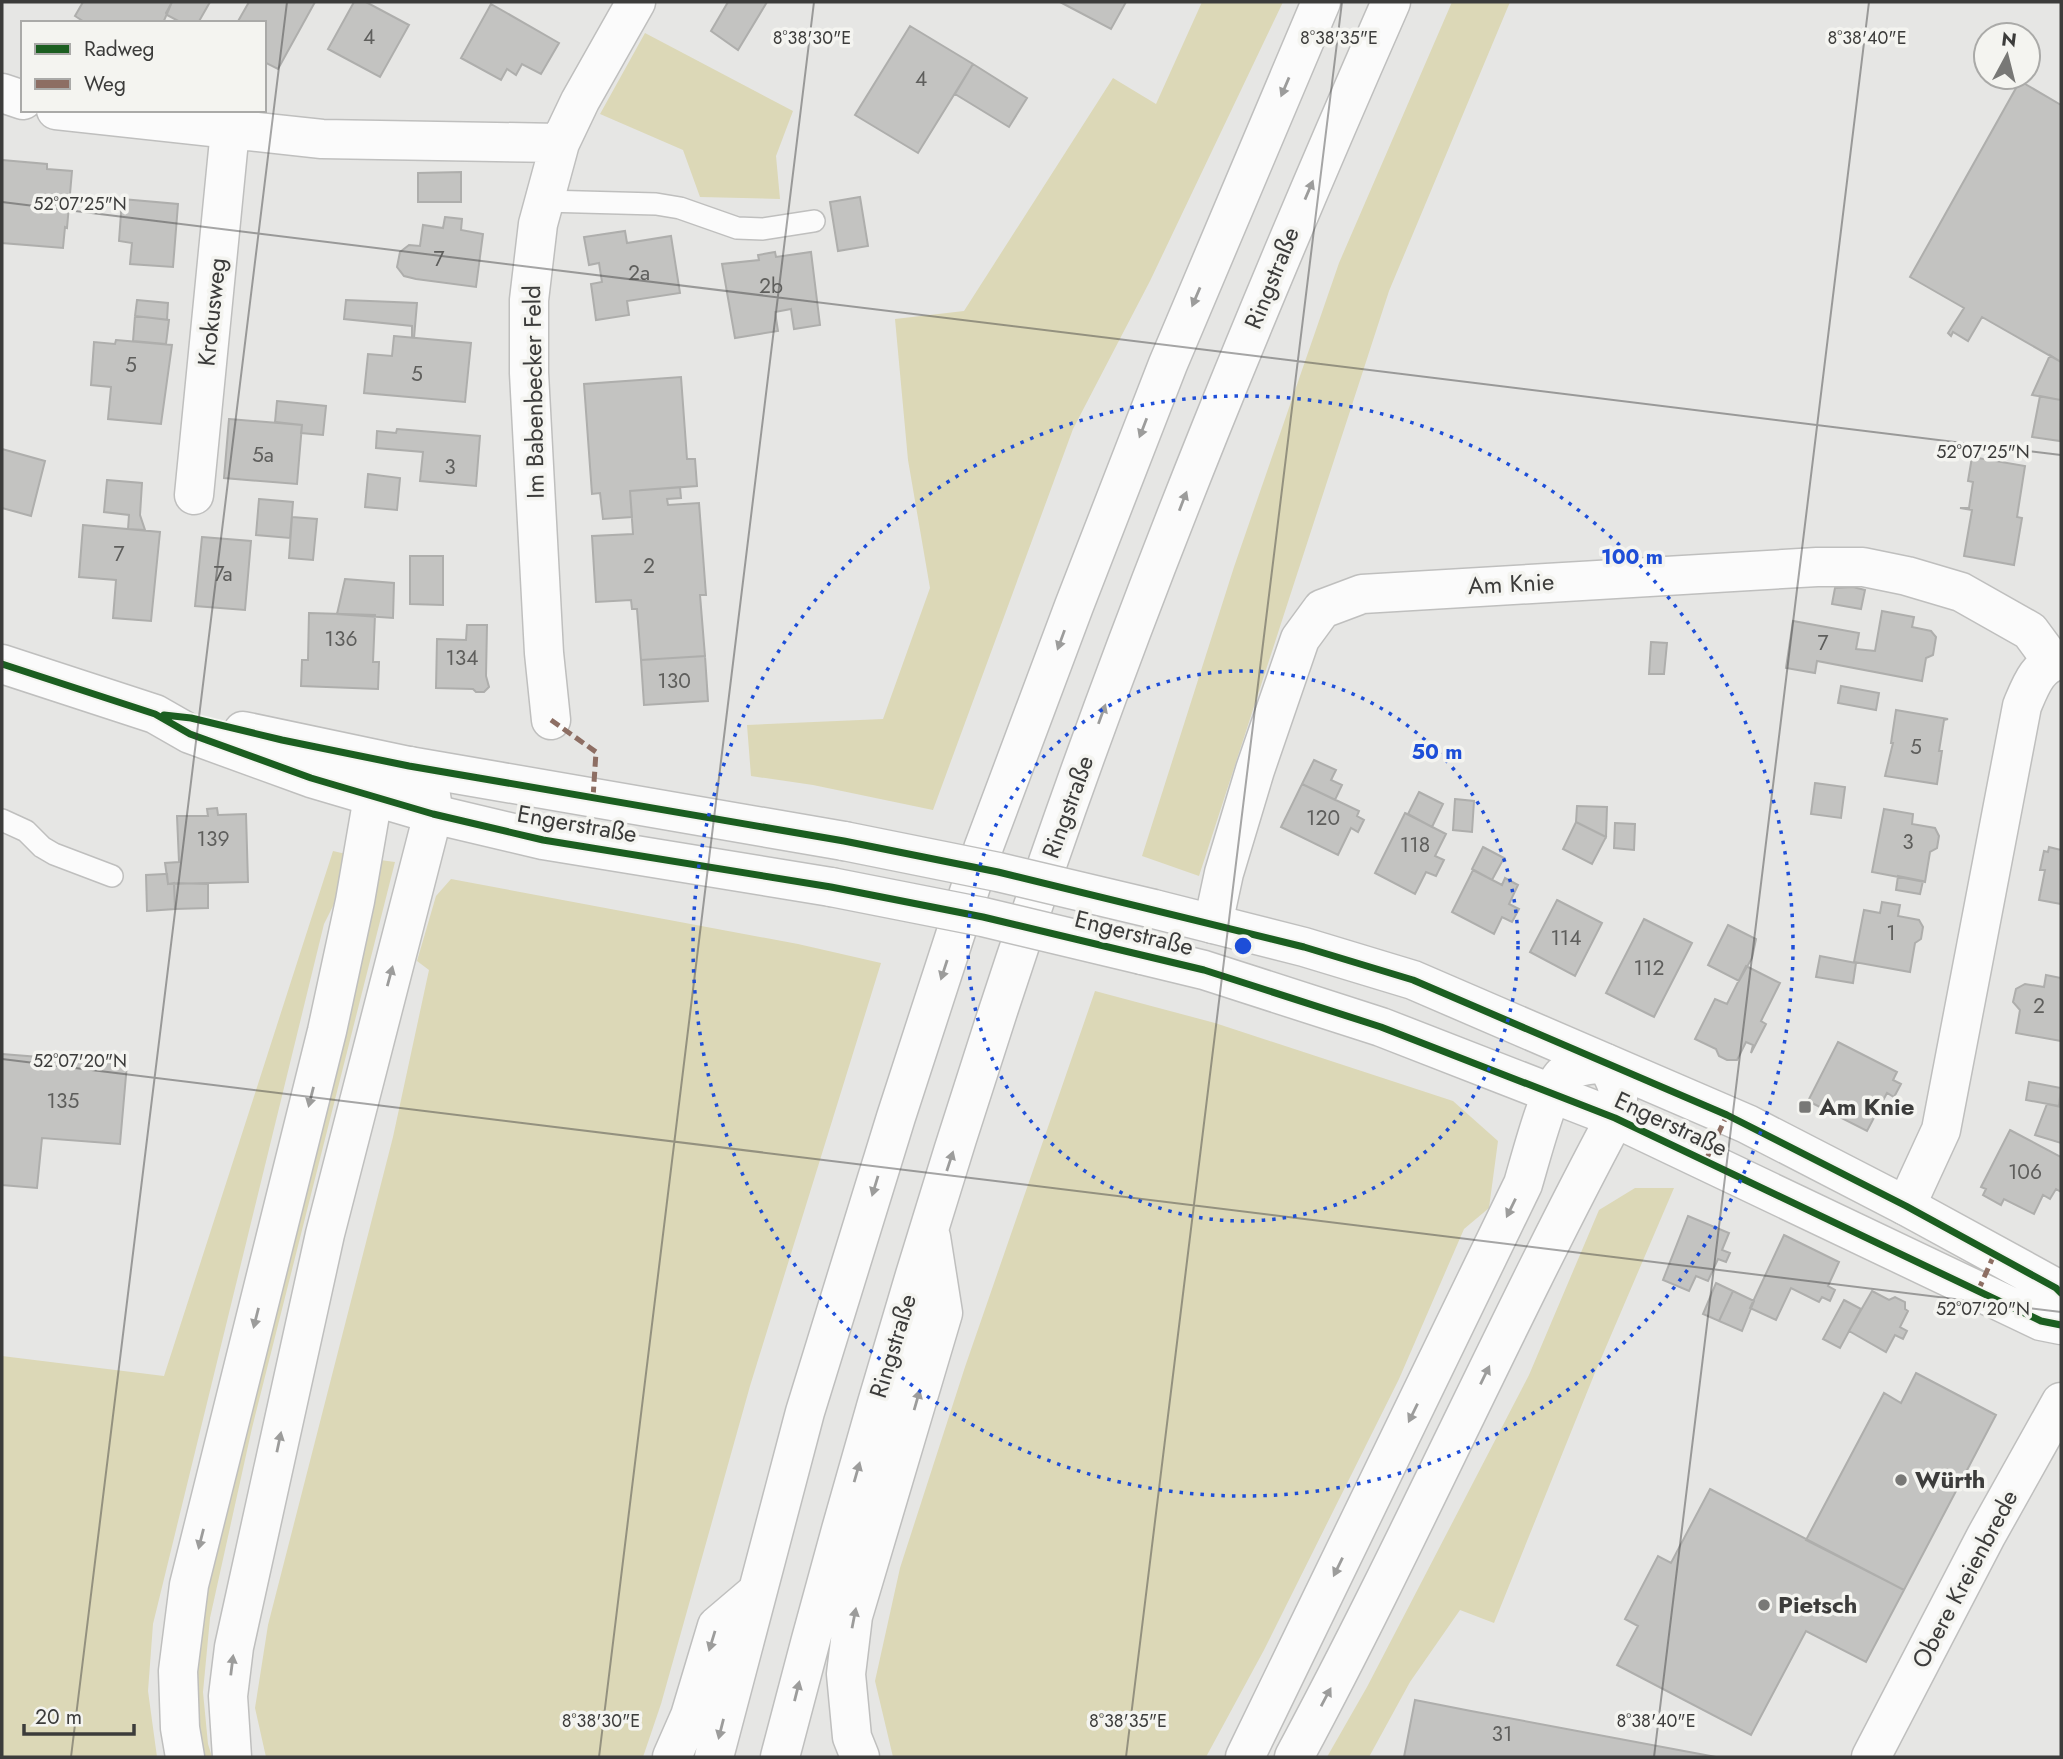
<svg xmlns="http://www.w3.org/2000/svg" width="2063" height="1759" font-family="Jost,sans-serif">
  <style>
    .green { fill: #dcd8b7 }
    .building { fill: #c3c3c1; stroke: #aeaeac; stroke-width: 2 }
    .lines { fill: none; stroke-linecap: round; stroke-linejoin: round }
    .service-casing { stroke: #bfbfbe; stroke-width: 24 }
    .minor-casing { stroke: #bfbfbe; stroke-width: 41 }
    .secondary-casing { stroke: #bfbfbe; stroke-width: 41 }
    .trunk-casing { stroke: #bfbfbe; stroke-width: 41 }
    .service { stroke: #fbfbfb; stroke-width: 21 }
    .minor { stroke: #fbfbfb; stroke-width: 38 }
    .secondary { stroke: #fbfbfb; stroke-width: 38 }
    .trunk { stroke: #fbfbfb; stroke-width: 38 }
    .secondary-bridge-casing { stroke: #bfbfbe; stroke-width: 41; stroke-linecap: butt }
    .secondary-bridge { stroke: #fbfbfb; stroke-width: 38 }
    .quiet { stroke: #8d6e63; stroke-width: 5; stroke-dasharray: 10 5; stroke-linecap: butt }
    .cycleway-casing { stroke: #f4f4f0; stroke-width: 11 }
    .cycleway { stroke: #1b5e20; stroke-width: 7 }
    .oneway { fill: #9c9c9b }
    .ticks { fill: none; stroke: #3c3c3b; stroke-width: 2; stroke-opacity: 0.45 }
    .ring { fill: none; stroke: #1d4ed8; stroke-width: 3.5; stroke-dasharray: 3.5 7 }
    .poi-dot { fill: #787876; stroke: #f4f4f0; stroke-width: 2.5 }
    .labels { text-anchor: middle; stroke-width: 7; stroke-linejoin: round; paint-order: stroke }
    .number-label { font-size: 21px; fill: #5e5e5c }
    .street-label { font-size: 24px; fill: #3c3c3b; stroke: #f4f4f0 }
    .poi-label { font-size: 24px; font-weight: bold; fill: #3c3c3b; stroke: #f4f4f0; text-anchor: start }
    .ticks-label { font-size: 18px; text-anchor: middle; fill: #3c3c3b; stroke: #f4f4f0; stroke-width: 7; stroke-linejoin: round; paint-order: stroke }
    .centre { fill: #1d4ed8; stroke: #f4f4f0; stroke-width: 3.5 }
    .ring-label { font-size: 21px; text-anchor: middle; font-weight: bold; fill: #1d4ed8; stroke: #f4f4f0; stroke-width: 7; stroke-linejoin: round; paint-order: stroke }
  </style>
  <rect width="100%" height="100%" fill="#e6e6e4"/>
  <!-- green -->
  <path class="green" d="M1202,2H1283L1150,281L1073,429L933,810L813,785L751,776L747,725L883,719L930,588L908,460L895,319L964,311L1113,78L1156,104Z
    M1452,2H1510L1389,291L1199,876L1142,856L1234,567L1339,263Z
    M645,33L793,111L776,156L780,199L700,197L683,150L600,114Z
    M333,851L346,854V880L324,924L153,1624L148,1691L157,1757H2V1356L164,1376Z
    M380,860L395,862L252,1428L210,1618L203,1692L208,1744L212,1757H201L193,1695L197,1625Z
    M451,879L798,944L881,963L750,1386L661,1704L643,1757H266L255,1708L268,1625L393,1137L429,970L417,961L436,896Z
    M1095,991L1215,1023L1453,1101L1498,1141L1489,1208L1464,1229L1399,1379L1264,1650L1206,1757H893L875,1681L900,1568L965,1367Z
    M1635,1188H1674L1594,1375L1494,1623L1460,1610L1410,1682L1369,1757H1327L1367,1687L1529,1375L1599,1210Z"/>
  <!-- building -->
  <path class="building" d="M83,2H172L163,23H86L75,16Z
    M172,2H210L198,23H182L167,15L166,13Z
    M249,2H315L278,69L264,62V23H237Z
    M354,2H366L409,25L380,77L328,49Z
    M728,2H767L738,50L711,31Z
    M1060,2H1126L1111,29Z
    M491,4L559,43L541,74L522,64L516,75L507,69L501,80L461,58Z
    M910,26L973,64L918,153L855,115Z
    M973,64L1027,98L1009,127L955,94Z
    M2020,81L2061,105V362L1982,317L1968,341L1953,332L1951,336L1948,333L1964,308L1910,277Z
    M2,160L47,164V169L72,171L67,228L65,227L63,248L2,243Z
    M461,172V202H418V173Z
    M860,197L868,246L838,251L830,202Z
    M122,199L178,204L173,267L130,264L132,243L119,241Z
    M445,217L462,219L461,230L483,234L476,287L416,279L404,276L397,267L400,252L409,245L420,246L423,225L443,228Z
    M625,231L627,243L671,236L680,293L627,301L629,315L596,320L591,284L602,282L599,263L589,265L584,237Z
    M775,252L776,257L811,252L820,325L794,329L791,309L775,312L778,331L735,338L722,264L759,260L758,255Z
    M137,300L168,303L167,320L135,316Z
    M346,300L417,303L414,338H412V326L344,319Z
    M135,316L169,320L166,344L133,341Z
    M394,336L471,343L465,402L364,393L368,354L392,356Z
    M116,340L172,345L161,424L108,419L111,387L91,385L94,342L115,344Z
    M2050,355L2061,362V400L2032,395Z
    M681,377L687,459H695L697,486L630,491L632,517L603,519L600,493L592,494L584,384Z
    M2040,396L2061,400L2060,441L2032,437Z
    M277,401L326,406L323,435L301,433L302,425L275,422Z
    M229,419L302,425L297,484L224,478Z
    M397,429L480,436L476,486L420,481L423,452L376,448L377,431L396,433Z
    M2,449L45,461L31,516L2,508Z
    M1972,457L2025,466L2017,517L2022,518L2014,565L1964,556L1972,510L1960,508H1969L1973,482L1968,481Z
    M368,474L400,478L397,510L365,507Z
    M107,480L142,483L140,515L145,530L128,529L129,515L104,512Z
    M680,487L681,498L667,499L668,505L699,503L706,595H700L705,656L641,660L637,609H632L631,600L596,602L592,536L633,534L630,491Z
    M259,499L293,502L290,538L256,535Z
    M292,517L317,519L313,560L289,558Z
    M83,525L160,532L151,621L113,618L116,580L79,577Z
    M202,537L251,541L245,610L195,606Z
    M410,556H443V605L410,604Z
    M345,579L394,583L393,618L337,614Z
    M1853,587L1865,590L1861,609L1832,604L1835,588Z
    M1882,611L1914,617L1912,627L1931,631L1936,637L1933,655L1926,658L1922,681L1817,661L1815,673L1786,668L1793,621L1859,633L1856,649L1875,651Z
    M309,613L375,615L373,662H379L378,689L301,686L302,660H308Z
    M467,625H487L486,676L489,687L484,692H476L473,689L436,688L437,639L466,640Z
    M1651,642L1667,643L1664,674H1649Z
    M705,656L708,701L644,705L641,660Z
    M1841,686L1879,693L1876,710L1838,703Z
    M1896,710L1948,719L1944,720L1939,751H1942L1937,784L1885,776L1893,743H1891Z
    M1314,760L1336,770L1331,780L1342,785L1335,800L1302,784Z
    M1815,783L1845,787L1841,818L1811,814Z
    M1302,784L1359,811L1357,816L1364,820L1358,832L1351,828L1338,855L1281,827Z
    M1419,792L1443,804L1432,827L1408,814Z
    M1455,799L1474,801L1472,832L1453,830Z
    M1577,806L1607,807L1606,837L1576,822Z
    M217,808L218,815L246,814L248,882L168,884L165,863L179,862L177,816H208L207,809Z
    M1884,809L1913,814L1912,824L1935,828L1939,836L1937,848L1930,852L1925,882L1872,872Z
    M1405,813L1446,834L1435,856L1444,860L1436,876L1426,872L1415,894L1375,873Z
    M1576,822L1606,837L1592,864L1563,849Z
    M1615,823L1635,824L1634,850L1614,848Z
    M1483,847L1504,858L1492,880L1472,869Z
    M2049,847L2061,850V904L2039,900L2045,870H2040L2044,851L2048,852Z
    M1473,870L1502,885L1505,878L1518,885L1509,904L1519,909L1512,922L1502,917L1494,934L1452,912Z
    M165,874H167L168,884L174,883L175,909L147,911L146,875Z
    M1898,876L1923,881L1920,894L1896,890Z
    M174,883L208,884V908L175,909Z
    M1557,900L1602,923L1575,976L1530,952Z
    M1882,902L1900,905L1898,916L1919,920L1923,927L1921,939L1915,943L1910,972L1854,962L1864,910L1880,913Z
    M1644,919L1692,943L1654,1017L1606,993Z
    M1728,925L1756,939L1752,958L1739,981L1708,965Z
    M1820,956L1856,963L1853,983L1816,977Z
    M1746,966L1780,983L1761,1021L1766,1024L1751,1053L1753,1045L1746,1042L1737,1060H1727L1719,1056L1716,1049L1695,1039L1715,999L1727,1004Z
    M2046,975L2061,978V1041L2016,1033L2020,1010L2013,1002L2016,989L2025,984L2044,987Z
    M1838,1042L1897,1072L1893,1080L1901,1084L1894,1097L1887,1093L1867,1131L1808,1101Z
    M2,1054L127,1064L120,1144L42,1138L37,1188L2,1185Z
    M2029,1082L2061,1088L2059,1106L2026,1100Z
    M2047,1104L2061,1107V1143L2035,1135Z
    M2010,1130L2061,1157V1192L2056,1189L2050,1199L2043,1195L2034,1214L2004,1199L2001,1205L1983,1195L1986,1189L1981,1187Z
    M1688,1216L1729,1233L1722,1250L1730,1253L1726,1262L1718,1259L1708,1281L1696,1276L1689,1291L1663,1280Z
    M1784,1235L1839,1262L1828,1286L1835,1290L1830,1301L1822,1297L1819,1302L1791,1288L1776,1320L1750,1308Z
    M1716,1283L1733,1291L1719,1321L1703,1314Z
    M1733,1291L1754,1301L1742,1331L1719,1321Z
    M1872,1291L1889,1300L1895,1297L1905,1302V1309L1908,1311L1900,1327L1907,1331L1903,1339L1895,1335L1886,1352L1849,1331Z
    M1844,1300L1861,1309L1840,1348L1823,1339Z
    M1916,1373L1996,1415L1904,1590L1806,1540L1884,1393L1901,1403Z
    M1710,1489L1904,1590L1866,1662L1806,1631L1751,1735L1617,1665L1638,1626L1625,1619L1658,1556L1671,1563Z
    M1415,1700L1471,1711L1716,1757H1404Z"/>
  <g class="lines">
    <defs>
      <path id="service" d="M544,201L656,204L680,208L737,228L763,229L814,221
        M2,820L26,831L42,847L54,854L112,876"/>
      <path id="minor" d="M2,93L23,100
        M56,110L322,139L560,143
        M194,495L230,130
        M551,720L544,653L529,373V300L538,224L560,143L580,101L636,2
        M1213,924L1224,873L1255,770L1300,639L1322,609L1362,594L1817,567H1863L1907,576L1961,592L2030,631L2052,661
        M1906,1206L1941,1130L2022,706C2030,687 2038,663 2061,660
        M1871,1757L1986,1536L2061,1402"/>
      <path id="secondary" d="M2,664L155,714L190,734L311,778L433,814L543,840L831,887
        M243,731L409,766L844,841
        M1154,909L1304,947L1413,980L1747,1124L1906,1206L2056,1288L2061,1293
        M1142,955L1204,970L1381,1027L1615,1118L2041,1321L2061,1325"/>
      <path id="trunk" d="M185,1757L180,1728L178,1671L189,1585L327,1031L355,901L373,797C381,774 386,771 409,766C429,781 432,789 433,814L325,1234L234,1647L228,1696L232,1757
        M672,1757L690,1716L717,1626L757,1592
        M714,1757L805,1412L896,1117L983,849L1074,606L1168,364L1321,2
        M780,1757C858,1455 947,1157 1048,862C1149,570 1267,284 1391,2
        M860,1757L852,1737L846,1674L853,1616L943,1313L931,1237
        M1245,1757L1523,1184C1530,1161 1548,1089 1563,1075C1572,1065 1592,1065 1605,1063C1619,1084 1621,1093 1615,1118C1503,1328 1407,1547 1294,1757"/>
    </defs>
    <!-- service casing -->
    <use href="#service" class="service-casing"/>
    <!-- minor casing -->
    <use href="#minor" class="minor-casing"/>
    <!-- secondary casing -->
    <use href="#secondary" class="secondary-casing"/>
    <!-- trunk casing -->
    <use href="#trunk" class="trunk-casing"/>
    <!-- service -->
    <use href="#service" class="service"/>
    <!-- minor -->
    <use href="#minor" class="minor"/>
    <!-- secondary -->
    <use href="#secondary" class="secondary"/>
    <!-- trunk -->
    <use href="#trunk" class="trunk"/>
    <defs>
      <path id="secondary-bridge" d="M844,841L998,872L1154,909
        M831,887L983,917L1142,955"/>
    </defs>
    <!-- secondary-bridge casing -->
    <use href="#secondary-bridge" class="secondary-bridge-casing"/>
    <!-- secondary-bridge -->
    <use href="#secondary-bridge" class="secondary-bridge"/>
    <!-- quiet -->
    <path class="quiet" d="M551,720L596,752L593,798
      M1705,1162L1727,1115
      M1978,1291L1994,1255"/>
    <defs>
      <path id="cycleway" d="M2,664L155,714L190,734L311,778L433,814L543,840L831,887L983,917L1204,970L1381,1027L1615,1118L2041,1321L2061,1325
        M164,715L191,718L282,740L409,766L844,841L998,872L1304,947L1413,980L1727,1115L1906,1206L2056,1288L2061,1293"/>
    </defs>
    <!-- cycleway casing -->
    <use href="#cycleway" class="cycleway-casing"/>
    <!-- cycleway -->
    <use href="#cycleway" class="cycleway"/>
  </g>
  <!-- one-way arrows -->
  <defs><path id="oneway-solid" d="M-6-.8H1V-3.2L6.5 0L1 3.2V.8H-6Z" transform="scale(1.75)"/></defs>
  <g class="oneway">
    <use href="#oneway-solid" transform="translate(1285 87) rotate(113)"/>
    <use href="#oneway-solid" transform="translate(1309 190) rotate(-67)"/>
    <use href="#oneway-solid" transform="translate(1196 297) rotate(113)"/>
    <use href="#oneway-solid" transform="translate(1143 428) rotate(111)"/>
    <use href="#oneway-solid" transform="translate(1183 501) rotate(-69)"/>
    <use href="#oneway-solid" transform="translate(1061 640) rotate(110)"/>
    <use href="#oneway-solid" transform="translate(1102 714) rotate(-70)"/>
    <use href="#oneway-solid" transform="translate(944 970) rotate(108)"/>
    <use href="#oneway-solid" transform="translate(390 976) rotate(-75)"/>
    <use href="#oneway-solid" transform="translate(311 1097) rotate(104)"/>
    <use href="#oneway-solid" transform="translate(950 1161) rotate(-72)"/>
    <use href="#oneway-solid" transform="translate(875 1186) rotate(107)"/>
    <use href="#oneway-solid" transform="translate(1511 1208) rotate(116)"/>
    <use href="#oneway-solid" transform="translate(256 1318) rotate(104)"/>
    <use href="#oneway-solid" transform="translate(1485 1375) rotate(-64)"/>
    <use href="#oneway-solid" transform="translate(917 1400) rotate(-74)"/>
    <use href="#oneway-solid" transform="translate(1413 1413) rotate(116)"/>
    <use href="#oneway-solid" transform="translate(279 1442) rotate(-78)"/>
    <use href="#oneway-solid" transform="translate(857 1472) rotate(-74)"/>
    <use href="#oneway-solid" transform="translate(201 1539) rotate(104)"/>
    <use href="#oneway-solid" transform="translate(1338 1567) rotate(116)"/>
    <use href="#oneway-solid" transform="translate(854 1618) rotate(-79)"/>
    <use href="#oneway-solid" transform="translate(712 1641) rotate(107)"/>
    <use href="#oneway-solid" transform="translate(232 1665) rotate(-83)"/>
    <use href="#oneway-solid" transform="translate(797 1691) rotate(-76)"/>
    <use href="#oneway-solid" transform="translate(1326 1697) rotate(-62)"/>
    <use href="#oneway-solid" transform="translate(721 1729) rotate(104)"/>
  </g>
  <!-- ticks -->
  <path class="ticks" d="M2,202L2061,455M2,1059L2061,1312M71,1757L287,2M599,1757L814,2M1126,1757L1342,2M1654,1757L1869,2"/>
  <!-- distance rings -->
  <g class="ring">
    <circle cx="1243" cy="946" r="275"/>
    <circle cx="1243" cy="946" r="550"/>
  </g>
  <!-- markers -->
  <g class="poi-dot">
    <rect x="1798" y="1100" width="14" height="14" rx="3.5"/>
    <circle cx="1901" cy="1480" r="7"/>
    <circle cx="1764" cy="1605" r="7"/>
  </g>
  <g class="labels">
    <!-- number labels -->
    <g class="number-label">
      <text x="369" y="44">4</text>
      <text x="921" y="86">4</text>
      <text x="439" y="266">7</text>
      <text x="639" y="280">2a</text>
      <text x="771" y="293">2b</text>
      <text x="131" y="372">5</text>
      <text x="417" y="381">5</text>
      <text x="263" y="462">5a</text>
      <text x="450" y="474">3</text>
      <text x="119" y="561">7</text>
      <text x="649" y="573">2</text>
      <text x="223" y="581">7a</text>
      <text x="341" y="646">136</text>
      <text x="1823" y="650">7</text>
      <text x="462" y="665">134</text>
      <text x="674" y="688">130</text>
      <text x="1916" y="754">5</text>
      <text x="1323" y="825">120</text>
      <text x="213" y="846">139</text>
      <text x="1908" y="849">3</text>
      <text x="1415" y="852">118</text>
      <text x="1891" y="940">1</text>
      <text x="1566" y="945">114</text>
      <text x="1649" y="975">112</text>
      <text x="2039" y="1013">2</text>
      <text x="63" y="1108">135</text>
      <text x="2025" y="1179">106</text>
      <text x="1502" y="1741">31</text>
    </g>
    <!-- street labels -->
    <g class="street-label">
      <text transform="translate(1272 278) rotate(-68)" y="8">Ringstraße</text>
      <text transform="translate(212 312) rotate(-84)" y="8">Krokusweg</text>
      <text transform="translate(534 392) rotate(-91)" y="8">Im Babenbecker Feld</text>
      <text transform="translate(1511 584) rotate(-3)" y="8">Am Knie</text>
      <text transform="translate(1068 807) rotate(-70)" y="8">Ringstraße</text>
      <text transform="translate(577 824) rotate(10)" y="8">Engerstraße</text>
      <text transform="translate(1134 933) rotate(14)" y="8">Engerstraße</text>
      <text transform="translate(1671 1124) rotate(25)" y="8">Engerstraße</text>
      <text transform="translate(893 1346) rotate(-73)" y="8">Ringstraße</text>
      <text transform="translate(1965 1579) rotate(-62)" y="8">Obere Kreienbrede</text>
    </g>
    <!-- poi labels -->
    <g class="poi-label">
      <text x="1819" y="1115">Am Knie</text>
      <text x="1915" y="1488">Würth</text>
      <text x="1778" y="1613">Pietsch</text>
    </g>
  </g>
  <g class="ticks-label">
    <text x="812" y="44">8°38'30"E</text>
    <text x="1339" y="44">8°38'35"E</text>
    <text x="1867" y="44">8°38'40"E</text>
    <text x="80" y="210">52°07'25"N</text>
    <text x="1983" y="458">52°07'25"N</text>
    <text x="80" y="1067">52°07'20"N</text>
    <text x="1983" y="1315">52°07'20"N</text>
    <text x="601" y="1727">8°38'30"E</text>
    <text x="1128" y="1727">8°38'35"E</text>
    <text x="1656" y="1727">8°38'40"E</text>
  </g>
  <circle cx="1243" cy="946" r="10" class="centre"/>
  <g class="ring-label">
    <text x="1632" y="564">100 m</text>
    <text x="1437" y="759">50 m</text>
  </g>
  <!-- border -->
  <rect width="2063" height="1759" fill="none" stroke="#3c3c3b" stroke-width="7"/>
  <!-- legend -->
  <rect x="21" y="21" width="245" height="91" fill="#f4f4f0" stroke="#aaaaa8" stroke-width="2"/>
  <rect x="35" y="44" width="35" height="10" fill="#1b5e20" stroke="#aaaaa8" stroke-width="2"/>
  <text x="84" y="56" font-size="21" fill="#3c3c3b">Radweg</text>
  <rect x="35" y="79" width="35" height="10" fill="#8d6e63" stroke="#aaaaa8" stroke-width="2"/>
  <text x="84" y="91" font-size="21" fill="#3c3c3b">Weg</text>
  <!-- north arrow -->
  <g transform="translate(2007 56) rotate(7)"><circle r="33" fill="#f4f4f0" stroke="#aaaaa8" stroke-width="2"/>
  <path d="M0-5L12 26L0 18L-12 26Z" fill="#787876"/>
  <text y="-10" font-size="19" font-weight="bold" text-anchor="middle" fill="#3c3c3b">N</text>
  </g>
  <!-- scale -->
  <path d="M24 1724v10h110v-10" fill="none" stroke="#3c3c3b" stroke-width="3.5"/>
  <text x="35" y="1724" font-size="21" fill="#3c3c3b" stroke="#f4f4f0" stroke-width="5" paint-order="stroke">20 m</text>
</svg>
